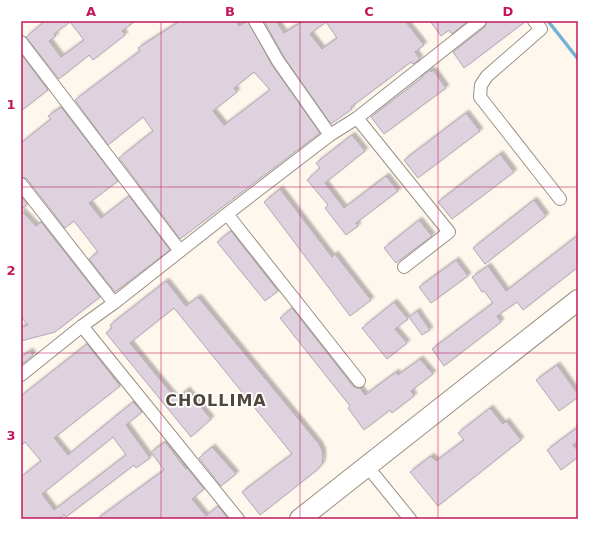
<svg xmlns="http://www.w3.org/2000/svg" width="599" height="540" font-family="'DejaVu Sans',sans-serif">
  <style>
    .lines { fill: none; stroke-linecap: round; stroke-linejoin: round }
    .stream { stroke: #74b2d4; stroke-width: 3.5 }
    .building { fill: #dfd2df; stroke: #b2a6b3; fill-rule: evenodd; filter: url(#shadow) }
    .minor-casing { stroke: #9b9083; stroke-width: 14 }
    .primary-casing { stroke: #9b9083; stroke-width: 22 }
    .minor { stroke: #fff; stroke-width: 12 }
    .primary { stroke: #fff; stroke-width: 20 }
    .grid { fill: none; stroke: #c2185b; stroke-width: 1; stroke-opacity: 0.55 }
    .labels { text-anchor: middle; stroke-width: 3.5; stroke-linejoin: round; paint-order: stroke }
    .district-label { font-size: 16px; font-weight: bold; letter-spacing: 1px; fill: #50463b; stroke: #fff }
    .neatline { fill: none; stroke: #c2185b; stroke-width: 1.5 }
    .grid-label { font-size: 13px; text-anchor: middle; font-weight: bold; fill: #c2185b }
  </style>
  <defs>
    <filter id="shadow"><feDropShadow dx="3" dy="-3" stdDeviation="1" flood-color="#0004"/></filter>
  </defs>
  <rect width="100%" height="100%" fill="#fef7ee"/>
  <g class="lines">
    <!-- stream -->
    <path class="stream" d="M548,21L578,59"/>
  </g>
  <!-- building -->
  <path class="building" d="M45,21H135L122,31L125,35L93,60L89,55L59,79L26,37ZM70,22L84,40L61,57L49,41L56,36L54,34Z
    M180,21H236L239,26L248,21L272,65L320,133L180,239L119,158L153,131L143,117L108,145L75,100L140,51L138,48ZM254,72L270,90L224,125L213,111L237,92L234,88Z
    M264,21H276L284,33L303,21H405L424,45L415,52L420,59L413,64L411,62L351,107L352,109L331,124L284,57ZM326,22L337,38L322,49L310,34Z
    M430,21H468L452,34L449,30L441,36Z
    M487,21H526L464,68L453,52L485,27Z
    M21,54L48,90L21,111Z
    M430,70L431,72L433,70L446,88L384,134L371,117L423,77L422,76Z
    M61,107L118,181L89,203L101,218L129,196L170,250L115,292L89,259L98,252L74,221L65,228L27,179L21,177V143L51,119L48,116Z
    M466,113L480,131L418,178L404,160Z
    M352,135L365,151L325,183L344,208L386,176L398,191L356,223L358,226L346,235L325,208L328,205L307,180L320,168L316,163Z
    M500,154L514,172L452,219L438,202Z
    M280,189L332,257L335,254L371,300L350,316L264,202Z
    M21,196L27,204L21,210L36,226L41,222L100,297L55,332L21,341V327L28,325L21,317Z
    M534,200L546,216L485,264L473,248Z
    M419,220L432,236L396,263L384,248Z
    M231,231L278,291L265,301L217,242Z
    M578,235V267L523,310L517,302L497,316L501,322L444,366L432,349L493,303L484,291L482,292L472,277L488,266L506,291Z
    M456,260L468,276L431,303L419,287Z
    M166,281L186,306L198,297L319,444L322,450L323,456L322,464L317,470L260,515L242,492L292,454L174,308L130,343L176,399L187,390L211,419L191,437L106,333L112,328L110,325Z
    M394,302L408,319L395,329L407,343L387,359L362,328Z
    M292,308L353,386L357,388H360L365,395L396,372L398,375L420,359L433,374L411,391L414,396L392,413L390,410L364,430L348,408L350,406L280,318Z
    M417,311L430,330L422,335L409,317Z
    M87,344L120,386L54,438L68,455L133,402L142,412L126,425L150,458L136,468L134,465L66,517L64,514L60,518L61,519H21V477L41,461L25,442L21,446V396ZM113,437L126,455L54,510L42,494Z
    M30,351L33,355L21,365V357Z
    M557,365L578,394V397L559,411L536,380Z
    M490,408L503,424L506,421L521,440L438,506L410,472L431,456L436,461L464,440L458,433Z
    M578,427V441L573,445L578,451V457L561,470L547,450Z
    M165,442L186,469L187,468L204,489L192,499L206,516L218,506L228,519H97L164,470L151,452Z
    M212,447L236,474L221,486L199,458Z"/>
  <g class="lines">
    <defs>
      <path id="minor" d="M255,21L278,61L330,135
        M534,21L541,29L487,76L481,85L480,97L560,199
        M21,42L180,251
        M357,118L449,232L404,267
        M21,184L114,303
        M227,214L359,381
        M82,326L238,519
        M21,375L82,326L114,303L227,214L330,135L357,118L480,21
        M367,466L410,519"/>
      <path id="primary" d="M300,519L578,300"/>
    </defs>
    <!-- minor casing -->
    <use href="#minor" class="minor-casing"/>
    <!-- primary casing -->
    <use href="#primary" class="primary-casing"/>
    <!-- minor -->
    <use href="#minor" class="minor"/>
    <!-- primary -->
    <use href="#primary" class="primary"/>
  </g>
  <!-- grid -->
  <path class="grid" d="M161,21V519M300,21V519M438,21V519M21,187H578M21,353H578"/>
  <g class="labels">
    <!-- district labels -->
    <g class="district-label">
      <text x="216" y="406">CHOLLIMA</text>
    </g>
  </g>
  <!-- border -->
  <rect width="599" height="540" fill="none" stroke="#ffffff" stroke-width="44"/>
  <rect x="22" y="22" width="555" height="496" class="neatline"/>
  <g class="grid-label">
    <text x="91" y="16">A</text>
    <text x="230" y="16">B</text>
    <text x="369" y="16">C</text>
    <text x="508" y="16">D</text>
    <text x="11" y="109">1</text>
    <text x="11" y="275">2</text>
    <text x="11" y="440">3</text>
  </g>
</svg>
